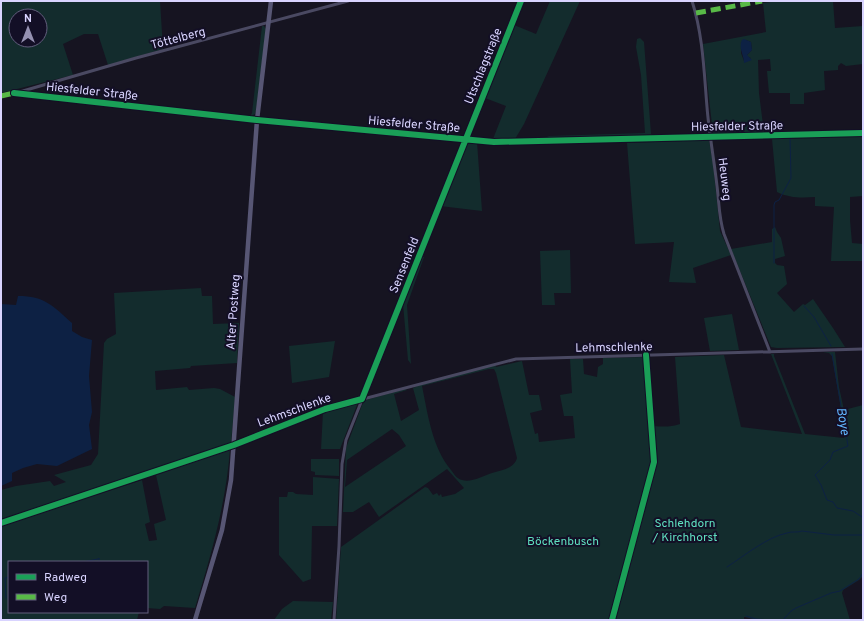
<svg xmlns="http://www.w3.org/2000/svg" width="864" height="621" font-family="Overpass,sans-serif">
  <style>
    .green { fill: #132c2d; fill-rule: evenodd }
    .water { fill: #0d2144 }
    .lines { fill: none; stroke-linecap: round; stroke-linejoin: round }
    .stream { stroke: #0d2144; stroke-width: 1 }
    .street { stroke: #4a4962; stroke-width: 3 }
    .secondary { stroke: #575674; stroke-width: 4.5 }
    .quiet { stroke: #58b947; stroke-width: 5; stroke-dasharray: 10 5; stroke-linecap: butt }
    .cycleway-casing { stroke: #130f26; stroke-width: 8 }
    .cycleway { stroke: #1a9f57; stroke-width: 6 }
    .labels { text-anchor: middle; stroke-width: 4; stroke-linejoin: round; paint-order: stroke }
    .street-label { font-size: 12px; fill: #d9d4ff; stroke: #130f26 }
    .park-label { font-size: 12px; fill: #5fe0c0; stroke: #130f26 }
    .water-label { font-size: 13px; font-style: italic; fill: #62b6ff; stroke: #130f26 }
  </style>
  <rect width="100%" height="100%" fill="#161421"/>
  <!-- green -->
  <path class="green" d="M1,1H160L163,49L108,65L98,34H84L63,44L73,75L1,93ZM16,16H40V40H16Z
    M550,1H580L524,124L515,139L545,138L549,136L645,133L641,75L636,47L637,39L640,38L644,42L651,134L654,137L515,141V139H493L506,106L485,98L514,25L536,34Z
    M777,1H833L835,28L863,26V64L846,66L841,63L838,66V70L824,71L825,90L804,93V104H790V93H769L767,71H771L770,59L758,60L759,93L764,133L713,134L703,44L766,32L763,3ZM746,40L751,42L752,50L747,55V57L751,58L744,61L741,53V44Z
    M262,26H264L266,29L256,111L255,114L250,117L252,113Z
    M863,136V196L850,197V220L852,243L863,244V261H831L834,207L815,206V197C801,198 789,198 777,192L772,139Z
    M709,140L713,163L720,231L731,255L693,268L696,283L669,282L674,242L635,244L627,143Z
    M465,141L477,142L482,211L440,206Z
    M775,227L777,232L781,238L785,256L775,259V263L777,265L784,266L787,284L777,293L794,312L803,304L805,305L813,299L833,328L845,347L777,348L771,347L731,249L772,242V229Z
    M570,250L571,293H554L555,305H542L540,251Z
    M421,257H424L407,305L411,364L408,360L403,304Z
    M201,288L202,296H212L213,324L239,323L237,363L191,366L190,368L155,371L156,390L187,387L189,390L214,388L220,389L235,397L231,444L95,490L96,495L142,480L150,522L145,524L149,541L157,540L154,524L166,520L156,475L230,449C226,504 211,555 195,608L164,606L160,609L147,608V562H9V612H139L137,620H1V490L16,486L50,481L54,486L66,482L54,475L91,465L98,454L104,343L107,339L116,334L114,293Z
    M732,314L739,350L710,351L704,318Z
    M335,341L329,377L292,383L289,346Z
    M823,352H835L839,387L844,410L863,405V576L859,580L843,590L842,593L850,620H757L745,617H744V620H336L341,547L425,487L428,488L433,495L437,493L439,496L441,494L442,497L455,494L464,488L447,469L379,517L369,502L353,512H343L346,448L362,405L366,400L405,389L407,390L394,394L401,421L419,410L413,388L420,385L495,365L496,367L522,361L529,395H539L542,410L530,413L535,434L538,433L539,442L575,438L573,416H564L560,395L572,393L570,359H583L584,374L597,377L598,367L603,364V358L645,357L650,435L652,436V422L654,426C663,427 671,427 680,424L675,357L724,355L741,427L802,434L771,354H774V356L805,434L844,438L845,432L832,356L829,353ZM489,369H494L496,373L517,458C514,469 501,470 492,473C483,476 471,483 462,480C457,479 454,474 451,470C432,447 428,415 422,386ZM392,429L399,435L406,446L345,487L347,460Z
    M356,403L357,405L340,449H321L323,412Z
    M311,459H339V476L315,475V472L311,471Z
    M313,477L339,479L337,526H312L311,579L303,582L279,555V497H287L288,492H293L296,494L313,495Z
    M293,601L333,602L331,620H274L282,609Z"/>
  <!-- water -->
  <path class="water" d="M744,39L751,42L752,50L747,55L752,60L744,63C744,55 738,48 742,40Z
    M18,296C45,296 53,306 72,323V331L82,337L92,340L89,376L92,412L89,425L92,449L57,466L37,464L23,468L12,473V481L1,486V304L16,305Z"/>
  <g class="lines">
    <!-- stream -->
    <path class="stream" d="M774,263V205L775,202L779,200L791,178L790,138
      M804,306L814,317L831,346
      M832,354L848,446L833,452L830,460L815,475L821,485L827,500L833,502L837,508L853,511L862,517L863,514
      M83,562L98,559L99,558V562
      M727,567C744,556 767,537 787,533C792,531 797,533 802,531L834,535H863
      M6,598L5,578L9,577
      M746,616L756,619L771,620
      M783,620L791,611L796,608L831,593L840,591L859,579L863,573"/>
    <!-- street -->
    <path class="street" d="M692,1C703,35 704,72 707,107C709,133 714,159 717,186C719,202 719,219 724,234L770,352
      M14,93L257,120L494,142L863,133
      M16,93L136,58L348,1
      M234,445L325,409L516,359L863,349
      M334,620L339,546L342,464L346,440L521,1"/>
    <!-- secondary -->
    <path class="secondary" d="M195,620L222,530L231,480L257,120L271,1"/>
    <!-- quiet -->
    <path class="quiet" d="M696,13L762,1
      M1,96L14,93"/>
    <defs>
      <path id="cycleway" d="M14,93L257,120L494,142L863,133
        M1,523L234,445L325,409L362,399L521,1
        M612,620L654,462L646,355"/>
    </defs>
    <!-- cycleway casing -->
    <use href="#cycleway" class="cycleway-casing"/>
    <!-- cycleway -->
    <use href="#cycleway" class="cycleway"/>
  </g>
  <g class="labels">
    <!-- street labels -->
    <g class="street-label">
      <text transform="translate(178 38) rotate(-15)" y="4">Töttelberg</text>
      <text transform="translate(483 66) rotate(-68)" y="4">Utschlagstraße</text>
      <text transform="translate(92 91) rotate(6)" y="4">Hiesfelder Straße</text>
      <text transform="translate(414 124) rotate(5)" y="4">Hiesfelder Straße</text>
      <text transform="translate(737 126) rotate(-1)" y="4">Hiesfelder Straße</text>
      <text transform="translate(725 179) rotate(83)" y="4">Heuweg</text>
      <text transform="translate(404 265) rotate(-68)" y="4">Sensenfeld</text>
      <text transform="translate(233 312) rotate(-86)" y="4">Alter Postweg</text>
      <text transform="translate(614 347) rotate(-1)" y="4">Lehmschlenke</text>
      <text transform="translate(294 410) rotate(-20)" y="4">Lehmschlenke</text>
    </g>
    <!-- park labels -->
    <g class="park-label">
      <text x="685" y="527">Schlehdorn<tspan x="685" dy="14">/ Kirchhorst</tspan></text>
      <text x="563" y="545">Böckenbusch</text>
    </g>
    <!-- water labels -->
    <g class="water-label">
      <text transform="translate(844 421) rotate(81)" y="5">Boye</text>
    </g>
  </g>
  <!-- border -->
  <rect width="864" height="621" fill="none" stroke="#d9d4ff" stroke-width="4"/>
  <!-- legend -->
  <rect x="8" y="561" width="140" height="52" fill="#130f26" stroke="#625e7d"/>
  <rect x="16" y="574" width="20" height="6" fill="#1a9f57" stroke="#625e7d"/>
  <text x="44" y="581" font-size="12" fill="#d9d4ff">Radweg</text>
  <rect x="16" y="594" width="20" height="6" fill="#58b947" stroke="#625e7d"/>
  <text x="44" y="601" font-size="12" fill="#d9d4ff">Weg</text>
  <!-- north arrow -->
  <g transform="translate(28 28)"><circle r="19" fill="#130f26" stroke="#625e7d"/>
  <path d="M0-3L7 15L0 10L-7 15Z" fill="#9591b1"/>
  <text y="-6" font-size="11" font-weight="bold" text-anchor="middle" fill="#d9d4ff">N</text>
  </g>
</svg>
